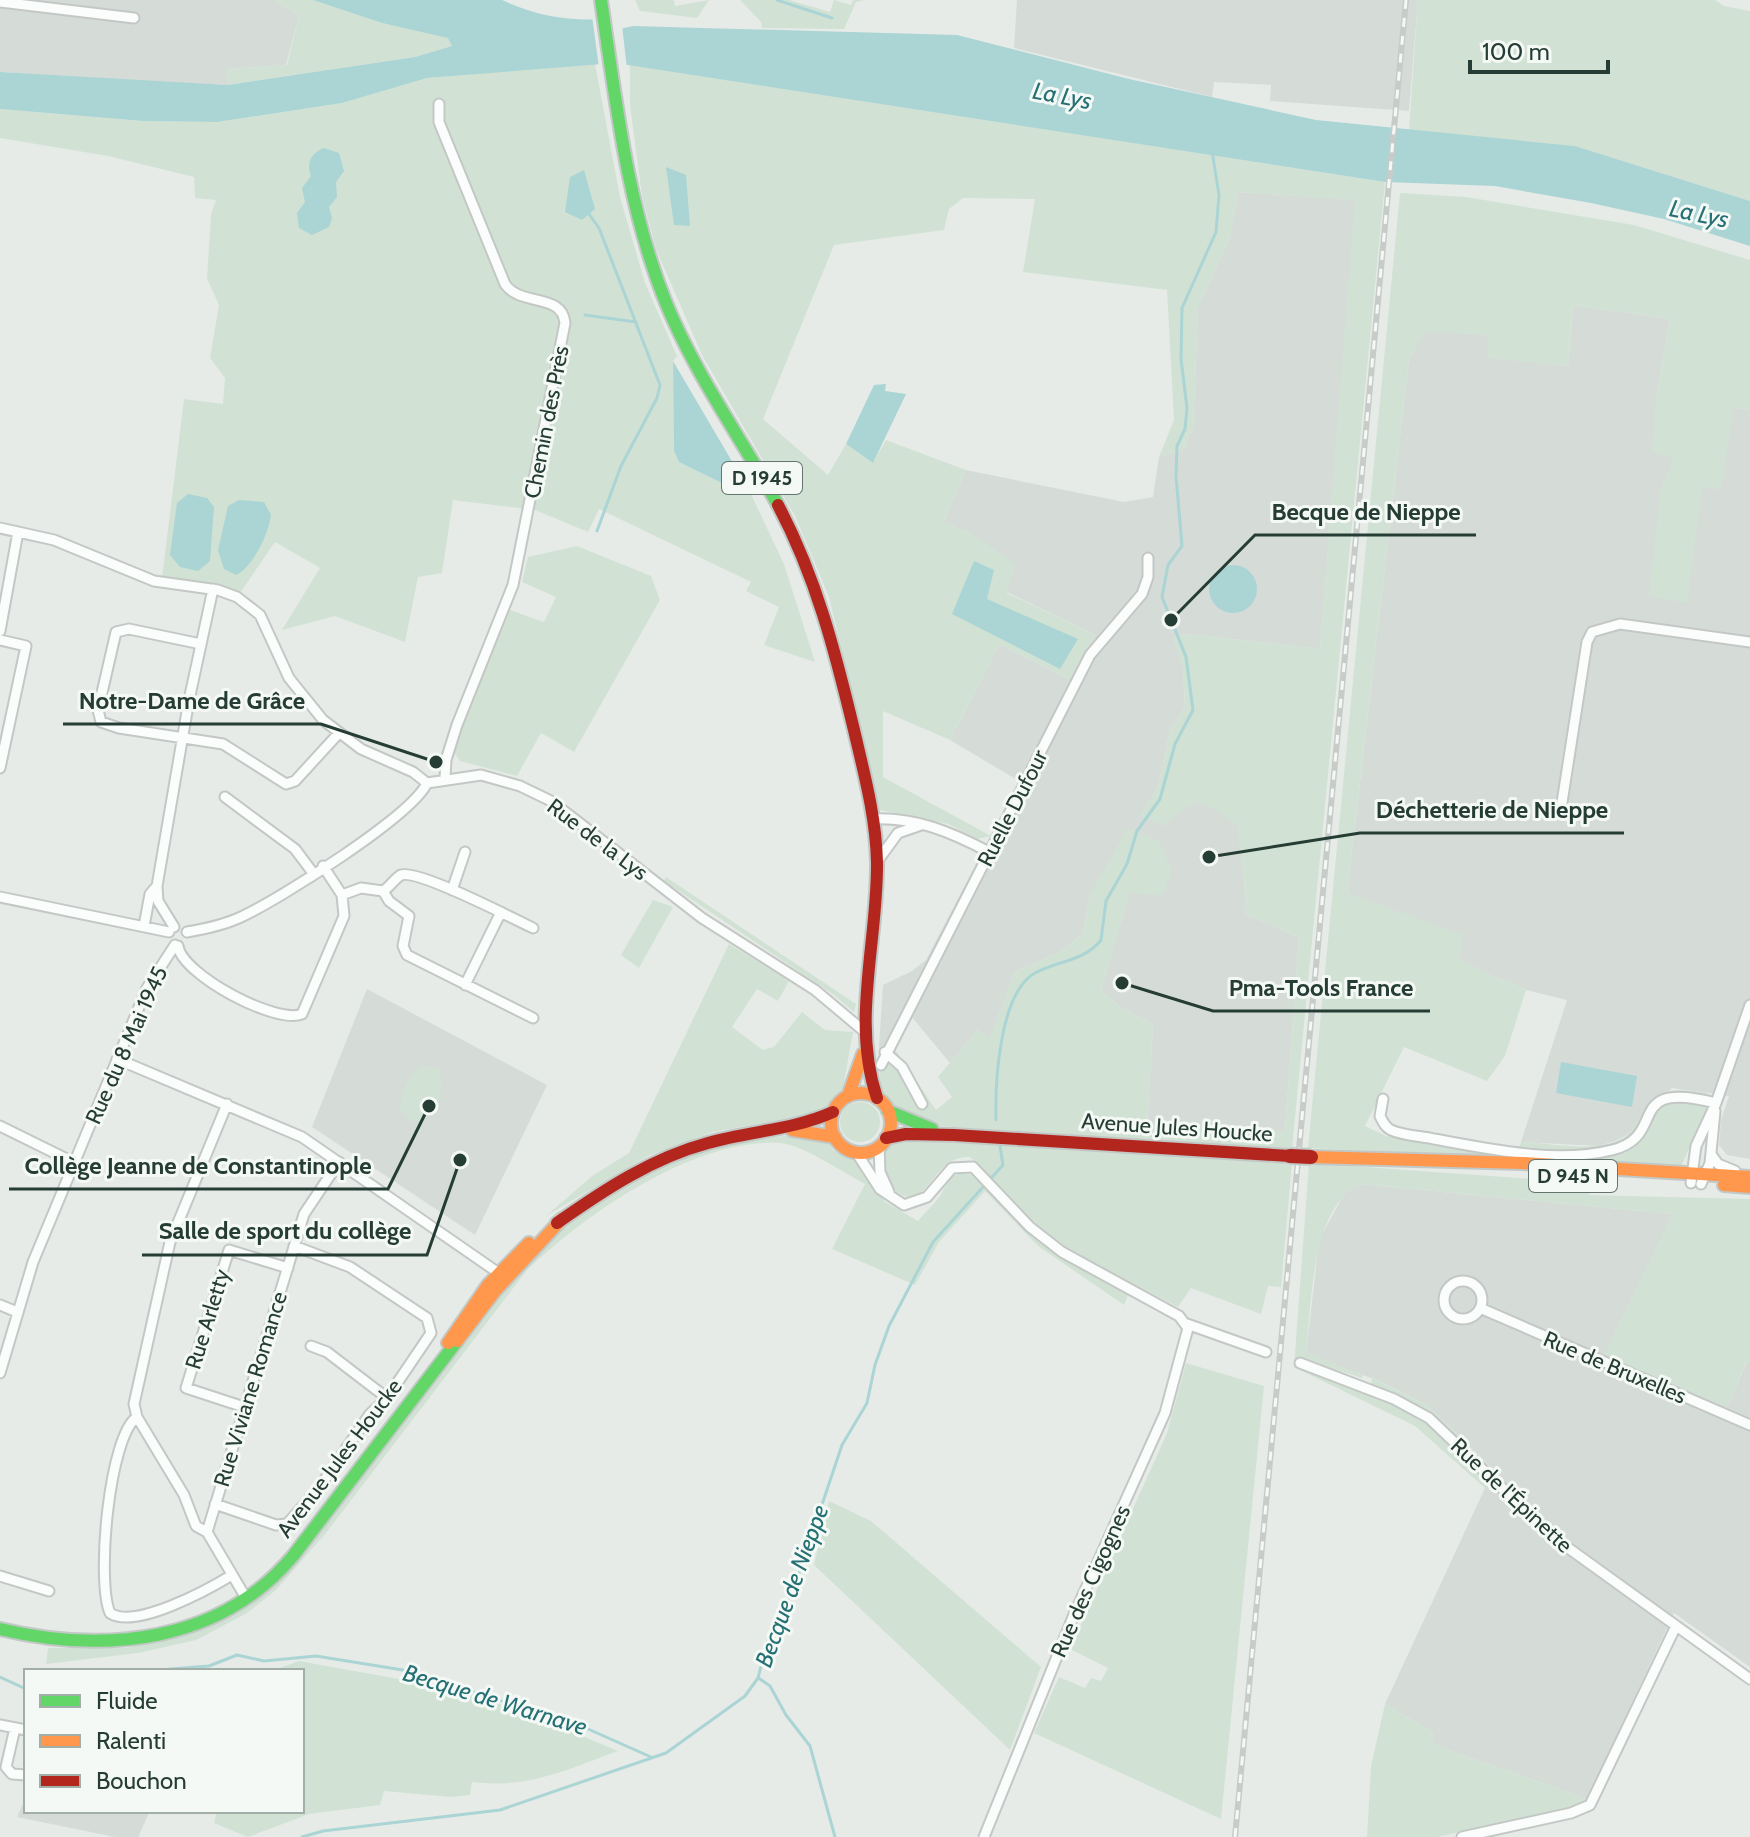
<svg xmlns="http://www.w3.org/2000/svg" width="1750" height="1837" font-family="Cabin,sans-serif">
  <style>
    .built { fill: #d5dcd8 }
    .green { fill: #d1e2d4 }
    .water { fill: #abd4d4 }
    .pier { fill: #e6ebe8 }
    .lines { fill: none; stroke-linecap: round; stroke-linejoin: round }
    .stream { stroke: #abd4d4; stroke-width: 3 }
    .street-casing { stroke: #c3c8c5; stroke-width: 13 }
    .fast-casing { stroke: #c2c8c5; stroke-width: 16 }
    .slow-casing { stroke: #c2c8c5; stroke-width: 16 }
    .jam-casing { stroke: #c2c8c5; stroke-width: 16 }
    .street { stroke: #fbfcfc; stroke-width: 9 }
    .fast { stroke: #63d668; stroke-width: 12 }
    .slow { stroke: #ff974d; stroke-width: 12 }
    .jam { stroke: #b3261e; stroke-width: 12 }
    .rail-casing { stroke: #c7ccc9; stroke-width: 6 }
    .rail { stroke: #f5f9f6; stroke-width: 3; stroke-dasharray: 9; stroke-linecap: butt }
    .jam-bridge-casing { stroke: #c2cac7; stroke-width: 18; stroke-linecap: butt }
    .jam-bridge { stroke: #b3261e; stroke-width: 14 }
    .labels { text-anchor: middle; stroke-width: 6; stroke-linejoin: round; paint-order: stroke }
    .shield { fill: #f5f9f6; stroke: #63756e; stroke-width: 2 }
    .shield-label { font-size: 20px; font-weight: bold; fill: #253d34 }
    .street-label { font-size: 22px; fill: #253d34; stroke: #f5f9f6 }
    .water-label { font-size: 24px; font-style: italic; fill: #247074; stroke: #f5f9f6 }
    .leader { fill: none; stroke: #253d34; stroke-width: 3 }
    .callout-dot { fill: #253d34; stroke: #f5f9f6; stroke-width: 3 }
    .callout-label { font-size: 24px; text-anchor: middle; font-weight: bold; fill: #253d34; stroke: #f5f9f6; stroke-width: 6; stroke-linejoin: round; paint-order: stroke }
  </style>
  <rect width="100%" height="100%" fill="#e6ebe8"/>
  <!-- built -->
  <path class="built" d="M0,0H274L299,15L286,65L227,69L228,85L108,80L0,72Z
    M1017,0H1418L1409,111L1270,101L1271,85L1214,82L1212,97L1014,48Z
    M1238,192L1356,199L1320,649L1187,634L1174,638L1183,667L1185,707L1170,731L1158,787L1141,815L1196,802L1215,806L1238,826L1247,906L1243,913L1299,937L1285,1131L1147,1128L1153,1024L1118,1006L1101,990L1129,893L1172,870L1090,895L1083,934L1059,953L1015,972L990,1038L977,1030L950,1063L911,1016L894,1048L879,1046L883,985L912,971L926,960L1019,781L950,740L999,644L1069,679L1095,635L1007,592L970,533L943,523L966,470L1124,502L1153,497L1159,457L1186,447L1188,433L1193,432L1198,307L1230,237Z
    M1573,305L1670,319L1656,399L1750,410V1159L1727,1155L1719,1145L1721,1120L1729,1096L1672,1088L1627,1135L1615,1141L1599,1146L1521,1142L1567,1000L1526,990L1456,959L1347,894L1409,358L1427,330L1489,335L1488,357L1568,366Z
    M367,989L547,1085L475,1235L312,1127Z
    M1360,1184L1673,1214L1727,1407L1747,1361L1750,1363V1667L1674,1613L1587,1799L1434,1745L1432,1732L1385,1704L1485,1488L1500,1476L1428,1406L1379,1381L1306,1354L1319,1240L1345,1192Z
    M26,1797V1811H150L138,1837H115L17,1817Z"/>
  <!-- green -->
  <path class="green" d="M274,0H313L382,23L442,36L450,39L452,46L415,57L228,85L226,69L287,65L299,15Z
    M635,0H674L675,6L709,0L697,18L640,11Z
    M740,0H789L830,12L834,0L851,5L853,0H864L856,2L844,29L762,28L761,22Z
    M1418,0H1715L1724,6L1750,11V201L1575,146L1409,130Z
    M595,64L620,197L645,283L677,356L673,361L674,451L679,462L746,495L750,492L784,564L815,662L764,645L779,607L746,591L751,582L599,509L588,532L535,510L453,500L442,573L418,577L405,642L335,616L282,630L320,568L275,542L240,593L220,585L162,578L184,399L223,404L225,378L210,358L219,305L207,279L211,214L216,200L195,198L194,177L108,156L0,138V109L143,121L217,122L342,103L427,78Z
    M630,65L1385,182L1292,1149L938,1126C882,1110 879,1103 879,1046L894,1048L936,1110L952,1097L938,1077L977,1030L990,1037L1015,972L1059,953L1083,934L1090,895L1128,828L1158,841L1172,870L1163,895L1129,893L1101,990L1118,1006L1153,1024L1147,1127L1285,1131L1299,937L1243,913L1247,906L1238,827C1208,800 1194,792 1165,826L1140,816L1158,787L1170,731L1185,707L1183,667L1174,638L1187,634L1320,649L1355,200L1238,192L1230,237L1198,307L1193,432L1188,433L1186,447L1159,457L1174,420L1167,290L1023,272L1035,199L963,198L949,209L944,230L834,245L763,419L828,475L846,444L873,463L886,440L966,470L943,523L970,533L1015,564L1007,593L1095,635L1069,679L999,644L950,740L883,711V777L991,836L977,839L948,824L880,810L829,597L795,516L702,355L656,249L642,196L630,105Z
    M1400,193L1466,197L1634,225L1750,260V410L1733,408L1721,490L1702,486L1687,603L1649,596L1661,489L1674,458L1652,453L1656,399L1670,319L1573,305L1568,366L1488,358V335L1427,331L1409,358L1347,893L1462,935V950L1457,959L1526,990L1505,1056L1487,1081L1404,1047L1365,1126L1386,1136L1517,1155L1521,1142C1552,1143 1597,1154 1625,1137C1631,1132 1636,1124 1640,1117C1657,1087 1675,1088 1707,1093V1111L1681,1166L1308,1148Z
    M577,546L651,576L660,600L574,752L541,733L517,776L460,761L454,752L455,744L510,610L544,622L556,597L522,582L528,557Z
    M666,877L856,1004L854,1012L834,995L664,881Z
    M653,900L673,907L639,968L621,955Z
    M729,944L789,981L778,1001L757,989L732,1027L763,1050L774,1047L802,1012L825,1030L853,1032L843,1088L820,1113L713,1132L648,1156L546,1216L592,1176L629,1153Z
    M425,1065L438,1069C448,1087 433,1124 410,1121L400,1109C401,1094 410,1069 425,1065Z
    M840 1122a20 20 0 1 1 40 0a20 20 0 1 1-40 0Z
    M784,1136L826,1138L833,1150L856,1161L885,1202L918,1221C925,1212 935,1204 941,1194C949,1181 951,1170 971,1175L1041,1242L1128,1295L1124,1305L1038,1246L985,1191L939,1242L915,1285L832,1249L865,1184C844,1173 803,1145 781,1143C694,1138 587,1213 527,1270L326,1533L276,1590L247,1613L196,1640L138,1653L46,1664L48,1648H127L176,1637L288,1571L504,1285L554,1233L600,1199L648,1172L718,1146Z
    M907,1140L1292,1163L1281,1287L1268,1286L1261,1314L1191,1288L1178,1307L1134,1284L1132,1287L1050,1238L970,1157C945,1155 934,1181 918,1196C893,1203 881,1172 884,1151L891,1143Z
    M1309,1163L1589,1183V1195L1750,1199V1363L1746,1362L1727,1407L1604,1355L1672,1214L1360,1184C1310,1209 1312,1304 1306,1353L1363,1375L1362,1378L1300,1358L1298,1365L1397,1403L1422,1417L1491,1484L1485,1488L1415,1426L1294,1367Z
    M1186,1363L1264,1386L1221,1819L1034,1733L1059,1677L1085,1688L1091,1678L1101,1681L1108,1668L1070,1649L1167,1433Z
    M1372,1378L1428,1406L1500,1477L1496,1480L1407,1401L1371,1385Z
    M829,1501L871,1521L1041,1667L1010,1750L814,1565Z
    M299,1661L460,1690L549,1722L618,1751C566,1770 528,1789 472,1782L470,1795L451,1797L384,1791L380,1805L309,1814L248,1837L214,1823L217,1811H302V1671H272Z
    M1385,1704L1432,1732L1434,1745L1587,1799L1573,1807L1437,1837H1367L1371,1766Z"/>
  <!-- water -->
  <path class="water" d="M313,0H502C536,16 567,21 605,19L611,31L633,26L957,35L1129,79L1316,120L1575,146L1750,201V246L1664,219L1591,203L1495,186L1385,182L615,63L427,78L342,103L217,122L143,121L0,109V72L228,85L415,57L452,46L448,38L382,23Z
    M324,148L339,153L344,171L336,182L337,197L329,207L332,218L329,227L312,235L299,228L297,213L305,202L302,188L311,176C306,163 311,153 324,148Z
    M666,167L686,175L690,226L674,225Z
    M584,170L595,209L582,220L565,212L570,177Z
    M673,361L750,492L746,495L679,462L674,451Z
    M886,384L885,391L906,394L873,463L846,444L874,385Z
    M188,494L207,498L214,507L210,561L198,571L180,567L170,555L177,503Z
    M239,500L264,502L271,515C269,533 253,567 236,575L224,569L218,550L228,506Z
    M974,561L994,570L987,599L1078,639L1060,669L952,614Z
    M1209 589a24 24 0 1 1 48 0a24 24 0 1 1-48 0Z
    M1561,1062L1637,1076L1632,1107L1556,1093Z"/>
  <!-- pier -->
  <path class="pier" d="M609,15L614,26L622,25L627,69L599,68L592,16Z"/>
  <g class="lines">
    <!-- stream -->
    <path class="stream" d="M777,0L832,18
      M589,214L599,228L660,385L657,398L621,466L597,531
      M585,315L636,322
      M996,1120C995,1084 999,993 1035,973C1057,961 1085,961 1101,940L1106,901L1127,864L1137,831L1160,799L1175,744L1193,710L1186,657L1162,597L1168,565L1182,546L1176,476L1177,446L1185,429L1187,408L1181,359L1182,308L1216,232L1219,195L1212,151
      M146,1671L209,1666L237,1655L264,1661L316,1656L409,1671L588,1729L651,1757
      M0,1677L26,1689
      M760,1679L770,1686L786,1715L810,1746L835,1837
      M302,1837L323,1831L500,1810L666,1753L745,1696L758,1678L768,1639L794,1588L842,1445L867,1403L875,1365L889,1326L933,1242L1003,1165L1000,1146"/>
    <defs>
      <path id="street" d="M0,2L134,18
        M439,104V122L505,284C520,307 562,292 565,323L513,585L457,725L446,760L445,778
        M0,528L54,540L154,581L218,590L237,597L260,615L289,678L323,720L361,749L413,772L427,783
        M0,631L18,532
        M0,640L26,646L0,768
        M201,644L129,629L116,632L98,710L101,722L119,728L223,744L286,784L295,781L339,733
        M427,783L481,775L520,786L551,801L702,918L815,990L865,1032
        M225,797L295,849L313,873
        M1561,809L1587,642L1592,632L1620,624L1750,642
        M872,819C916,817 951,832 989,852
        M879,859L898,833L921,825
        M452,890L465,852
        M383,891L389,901L409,916L403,946L407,955L533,1018
        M342,895L361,888L383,891C390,887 394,879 401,875C418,869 514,919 533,928
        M0,897L169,932
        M144,926L150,894L157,886
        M174,927L158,901L157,886L189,700L213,589
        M187,932C205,929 224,925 241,917C278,900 412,816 427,783
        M178,946C182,975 277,1025 302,1014L344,916L342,895L323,866
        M465,985L501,912
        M885,1052L902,1067L922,1104
        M117,1059L302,1137L503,1276
        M881,1065L1090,655L1142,594L1148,577V558
        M1383,1099L1380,1116C1383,1122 1385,1127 1391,1130C1404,1136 1421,1136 1434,1139C1490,1149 1556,1164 1612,1150C1670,1136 1621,1079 1716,1103
        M227,1104L170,1242L134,1404L137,1417L184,1495L196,1526L207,1532L243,1593
        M0,1126L75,1163
        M879,1146L880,1172L889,1192
        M856,1152L880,1189L904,1205L927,1197L952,1168L973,1167L1030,1227L1062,1252L1179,1316L1188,1328L1165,1413L1073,1617L984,1837
        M1711,1154L1718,1164L1735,1171
        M1691,1183L1696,1146L1716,1103L1750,1005
        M1701,1184L1710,1163L1715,1111
        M1444 1300a19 19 0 1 1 38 0a19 19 0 1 1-38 0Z
        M0,1305L17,1312
        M1480,1308L1750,1425
        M1187,1324L1266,1352
        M311,1346L327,1352L387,1398
        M1300,1363L1394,1399L1429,1418L1553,1537L1750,1679
        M0,1373L33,1262L147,988L175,945
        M244,1407L186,1388L229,1250L288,1268
        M137,1417C109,1436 96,1581 110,1613C135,1630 209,1589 232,1575
        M215,1504L276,1525L287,1524L319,1488L370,1414L387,1398L431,1333L427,1318L350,1267L294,1246
        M207,1532L304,1214L339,1162
        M0,1576L49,1591
        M0,1725L26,1730
        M15,1728L6,1767L12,1774L26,1775
        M1462,1837L1571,1813L1590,1805L1676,1626"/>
      <path id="fast" d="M601,0C616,102 627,206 666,303C695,374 741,438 778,505
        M888,1111L932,1129
        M0,1629C105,1654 220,1643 293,1556L457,1341"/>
      <path id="slow" d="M831 1123a30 30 0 1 1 60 0a30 30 0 1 1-60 0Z
        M848,1096L863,1054
        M792,1130L835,1137
        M1311,1157L1522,1163L1750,1177
        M1724,1185L1750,1187
        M457,1341L495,1291L562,1219
        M448,1343L488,1285L529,1243"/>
      <path id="jam" d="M778,505C816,577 835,651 854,730C864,773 876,817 877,862C878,941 851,1021 877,1098
        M886,1138L906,1134L954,1135L1290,1156
        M557,1223C604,1190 652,1158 708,1143C750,1131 793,1130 833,1112"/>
    </defs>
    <!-- street casing -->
    <use href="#street" class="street-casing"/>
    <!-- fast casing -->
    <use href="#fast" class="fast-casing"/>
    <!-- slow casing -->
    <use href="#slow" class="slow-casing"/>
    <!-- jam casing -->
    <use href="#jam" class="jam-casing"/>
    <!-- street -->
    <use href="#street" class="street"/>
    <!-- fast -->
    <use href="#fast" class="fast"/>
    <!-- slow -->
    <use href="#slow" class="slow"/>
    <!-- jam -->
    <use href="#jam" class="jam"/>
    <defs>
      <path id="rail" d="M1235,1837L1406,0"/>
    </defs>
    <!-- rail casing -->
    <use href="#rail" class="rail-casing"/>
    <!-- rail -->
    <use href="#rail" class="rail"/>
    <defs>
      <path id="jam-bridge" d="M1290,1156L1311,1157"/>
    </defs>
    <!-- jam-bridge casing -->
    <use href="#jam-bridge" class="jam-bridge-casing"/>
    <!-- jam-bridge -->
    <use href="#jam-bridge" class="jam-bridge"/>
  </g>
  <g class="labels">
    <!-- shield labels -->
    <g class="shield">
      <rect x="722" y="462" width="80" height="32" rx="6"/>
      <rect x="1529" y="1160" width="88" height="32" rx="6"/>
    </g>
    <g class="shield-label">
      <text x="762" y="485">D 1945</text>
      <text x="1573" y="1183">D 945 N</text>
    </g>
    <!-- street labels -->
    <g class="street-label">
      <text transform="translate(546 422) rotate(-79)" y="8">Chemin des Près</text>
      <text transform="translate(1012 808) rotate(-63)" y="8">Ruelle Dufour</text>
      <text transform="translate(598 839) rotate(37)" y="8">Rue de la Lys</text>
      <text transform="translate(126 1045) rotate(-66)" y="8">Rue du 8 Mai 1945</text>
      <text transform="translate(1177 1127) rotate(4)" y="8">Avenue Jules Houcke</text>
      <text transform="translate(207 1319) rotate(-73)" y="8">Rue Arletty</text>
      <text transform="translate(1615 1367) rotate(23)" y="8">Rue de Bruxelles</text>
      <text transform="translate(250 1389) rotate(-73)" y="8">Rue Viviane Romance</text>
      <text transform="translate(339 1458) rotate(-53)" y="8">Avenue Jules Houcke</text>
      <text transform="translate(1512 1495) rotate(43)" y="8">Rue de l'Épinette</text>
      <text transform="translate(1090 1581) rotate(-66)" y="8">Rue des Cigognes</text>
    </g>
    <!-- water labels -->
    <g class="water-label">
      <text transform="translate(1062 96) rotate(11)" y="8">La Lys</text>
      <text transform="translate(1699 214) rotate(12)" y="8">La Lys</text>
      <text transform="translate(792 1586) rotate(-70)" y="8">Becque de Nieppe</text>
      <text transform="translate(495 1700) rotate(17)" y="8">Becque de Warnave</text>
    </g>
  </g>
  <!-- callouts -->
  <path class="leader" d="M1171 620L1255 535H1476M436 762L321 724H63M1209 857L1360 833H1624M1122 983L1213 1011H1430M429 1106L388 1189H9M460 1160L427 1255H142"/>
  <g class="callout-dot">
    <circle cx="1171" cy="620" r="8"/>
    <circle cx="436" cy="762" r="8"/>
    <circle cx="1209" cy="857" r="8"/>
    <circle cx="1122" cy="983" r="8"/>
    <circle cx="429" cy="1106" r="8"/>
    <circle cx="460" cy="1160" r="8"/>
  </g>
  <g class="callout-label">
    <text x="1366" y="520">Becque de Nieppe</text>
    <text x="192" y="709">Notre-Dame de Grâce</text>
    <text x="1492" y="818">Déchetterie de Nieppe</text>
    <text x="1321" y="996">Pma-Tools France</text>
    <text x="198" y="1174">Collège Jeanne de Constantinople</text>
    <text x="285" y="1239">Salle de sport du collège</text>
  </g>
  <!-- legend -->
  <rect x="24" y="1669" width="280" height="144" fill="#f5f9f6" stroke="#a2aea8" stroke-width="2"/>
  <rect x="40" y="1695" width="40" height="12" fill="#63d668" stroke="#a2aea8" stroke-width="2"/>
  <text x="96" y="1709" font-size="24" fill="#253d34">Fluide</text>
  <rect x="40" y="1735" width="40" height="12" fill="#ff974d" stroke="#a2aea8" stroke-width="2"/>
  <text x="96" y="1749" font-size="24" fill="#253d34">Ralenti</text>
  <rect x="40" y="1775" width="40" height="12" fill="#b3261e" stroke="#a2aea8" stroke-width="2"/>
  <text x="96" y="1789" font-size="24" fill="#253d34">Bouchon</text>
  <!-- scale -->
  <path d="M1470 60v12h138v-12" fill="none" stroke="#253d34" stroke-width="4"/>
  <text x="1482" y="60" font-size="24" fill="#253d34" stroke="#f5f9f6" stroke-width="6" paint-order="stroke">100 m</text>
</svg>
